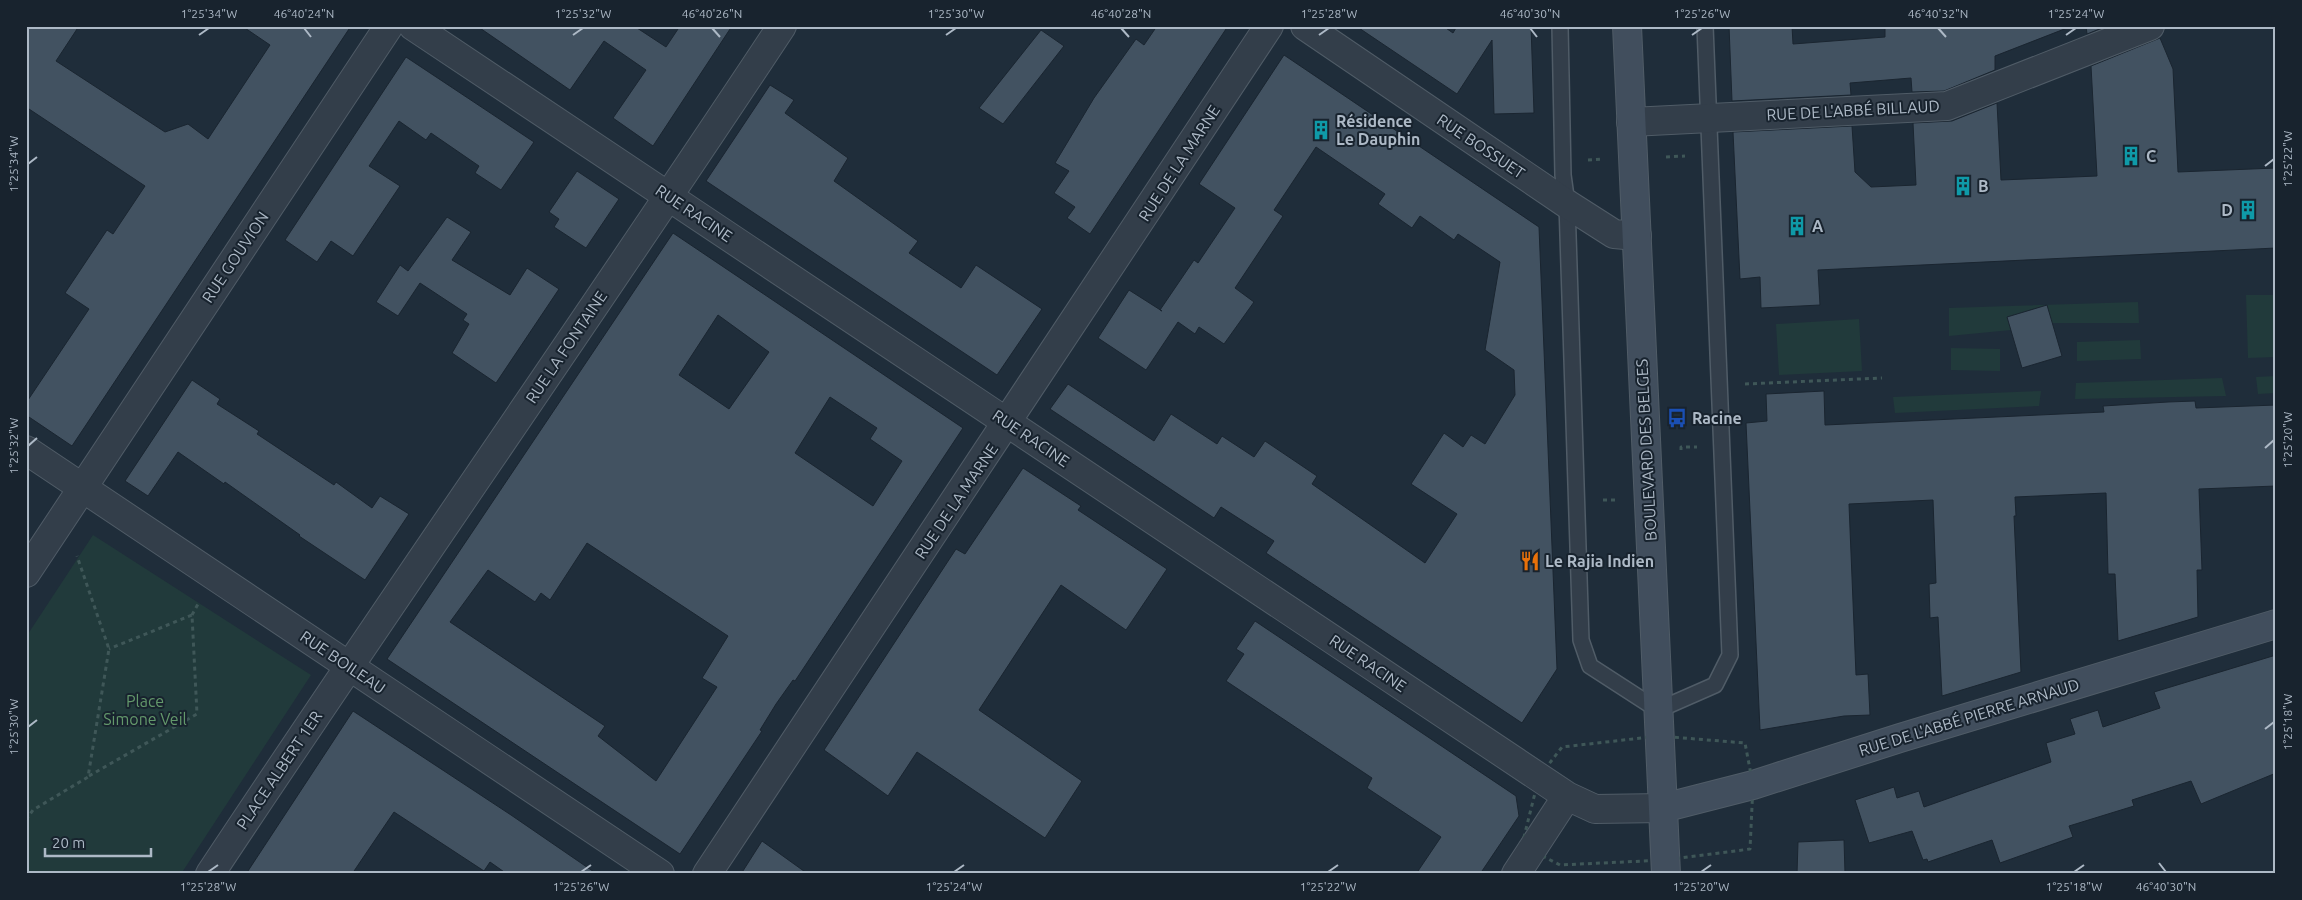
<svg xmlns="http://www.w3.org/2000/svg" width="2302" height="900" font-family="Ubuntu,sans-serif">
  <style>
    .green { fill: #213a3b }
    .building { fill: #425261; stroke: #1a2530; fill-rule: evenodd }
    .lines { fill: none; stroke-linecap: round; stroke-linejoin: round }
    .service-casing { stroke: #505c67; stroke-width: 18 }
    .minor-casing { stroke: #505c67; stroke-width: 30 }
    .secondary-casing { stroke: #505c67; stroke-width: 30 }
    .path { stroke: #3f5758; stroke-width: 3; stroke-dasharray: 4 4; stroke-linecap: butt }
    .service { stroke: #333e4a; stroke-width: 15 }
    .minor { stroke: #333e4a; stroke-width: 28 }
    .secondary { stroke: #414e5d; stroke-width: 28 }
    .ticks { fill: none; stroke: #adb9c6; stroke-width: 2 }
    .labels { text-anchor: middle; stroke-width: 4; stroke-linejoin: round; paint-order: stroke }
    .street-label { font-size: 16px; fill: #adb9c6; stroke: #18232e }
    .poi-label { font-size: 16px; font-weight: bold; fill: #adb9c6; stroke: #18232e; text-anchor: start }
    .park-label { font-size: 16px; fill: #63986b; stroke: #18232e }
    .neatline { fill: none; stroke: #adb9c6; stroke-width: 2 }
    .ticks-label { font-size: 12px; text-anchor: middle; fill: #adb9c6 }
  </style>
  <rect width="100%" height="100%" fill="#1f2d3a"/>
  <!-- green -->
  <path class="green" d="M2246,295H2276V357L2248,358Z
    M2138,302L2139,323H2052L2047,305L2007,317L2011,330L1949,336V308Z
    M1859,319L1862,371L1779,375L1776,324Z
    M2140,340L2141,359L2077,361V342Z
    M1951,348L2000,349V371L1951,370Z
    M2276,376V393L2258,394L2256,377Z
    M2222,378L2226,396L2075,399L2076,383Z
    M2041,391L2039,406L1895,413L1893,397Z
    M93,535L311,675L181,874H26V637Z"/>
  <!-- building -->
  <path class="building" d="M26,26H79L56,61L165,132L188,124L208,139L270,45L242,26H351L72,446L26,415V403L89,309L65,293L107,230L113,234L145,186L26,107Z
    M477,26H634L666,47L680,26H732L653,146L613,118L646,70L604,41L570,90Z
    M1157,26H1228L1090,234L1067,218L1075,207L1054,193L1069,171L1055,163L1094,98L1136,39L1144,45Z
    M1356,26H1443L1453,33L1457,26H1531L1534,113L1494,114L1492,40L1457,94Z
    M1729,26H1792L1793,44L1885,37V26H2067V28L1995,56V70L1944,91L1912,92L1911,78L1850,83L1851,95L1732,101Z
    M2086,26H2107L2087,34Z
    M1041,30L1064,46L1003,124L979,108Z
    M2160,38L2173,69L2178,172L2276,168V248L1818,270L1820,305L1761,308L1760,277L1740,279L1733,132L1852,126L1855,172L1871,187L1916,185L1913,123L1952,121L1997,103L2001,180L2097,176L2091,66Z
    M1284,55L1539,227L1557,669L1522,723L1266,553L1274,541L1221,507L1214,518L1050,409L1068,384L1154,441L1171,414L1217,444L1222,436L1254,457L1265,441L1317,476L1312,484L1425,563L1457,514L1411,484L1444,433L1463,447L1471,435L1485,444L1515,395L1514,370L1485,350L1500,262L1458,234L1454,240L1420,216L1412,228L1378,204L1385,194L1316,147L1274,210L1283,216L1235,288L1254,302L1224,344L1199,327L1195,334L1178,322L1146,370L1098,338L1129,290L1162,311L1160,310L1194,260L1198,263L1235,208L1199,184Z
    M406,57L534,142L501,190L475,173L479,166L431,133L426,140L399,121L369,166L400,186L353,256L331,241L317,262L285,240Z
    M770,85L794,100L785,113L848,158L834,181L918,241L909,253L961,288L976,265L1042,309L997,375L706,181Z
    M577,171L619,199L586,248L554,227L559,219L549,212Z
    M447,217L471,232L452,260L510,295L527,268L559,289L496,383L452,353L469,324L463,320L467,314L420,283L398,316L376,302L400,265L408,271Z
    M673,233L963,428L795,681L793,680L776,704L760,730L762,731L680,854L387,659ZM718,315L769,352L729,409L679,375ZM830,397L877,428L870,439L902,461L873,506L795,453ZM587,543L728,636L702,678L717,687L656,781L598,736L605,726L450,622L488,570L535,602L541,593L550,600Z
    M2047,305L2062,356L2022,368L2007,317Z
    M192,380L220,399L217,404L259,431L257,434L334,485L336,482L372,508L380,496L409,514L365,580L299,536L300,535L225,482L224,484L178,452L148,496L125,481Z
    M1824,391L1825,425L2104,412L2103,406L2168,402L2195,401L2196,408L2276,405V486L2199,489L2202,570H2197L2198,617L2118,641L2115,574H2108L2106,493L2015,497L2016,516H2014L2021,672L1942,696L1938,617L1930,618L1929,584L1936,583L1933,500L1849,504L1856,675L1868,674L1870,715L1844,716L1760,730L1746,423L1767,421L1766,394Z
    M1023,468L1081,506L1078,510L1167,569L1126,630L1061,585L979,710L1082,781L1045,838L917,752L888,796L824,750L956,549L965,554Z
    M1255,621L1516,796L1519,816L1480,874H1416L1441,837L1367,788L1372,778L1226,681L1244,654L1236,649Z
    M2276,655V773L2201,804L2191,781L2132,800L2134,806L2069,826L2073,837L2000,863L1992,840L1928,862L1927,859L1923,860L1912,831L1869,843L1855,800L1894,787L1897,798L1919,791L1924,807L1986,785L2051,762L2046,743L2075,734L2070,719L2098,710L2103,727L2160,708L2154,692Z
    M353,711L511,815L597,874H507L490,862L484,871L394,812L352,874H246Z
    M1844,840L1845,873L1797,874L1798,842Z
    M762,841L808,874H741Z"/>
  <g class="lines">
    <defs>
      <path id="service" d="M1560,26L1563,175L1567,204L1581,640L1590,666L1658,710L1715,685L1730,655L1705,26"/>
      <path id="minor" d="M413,26L1567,796L1595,809L1663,808
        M1305,26L1567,204L1614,234L1637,236
        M1631,122L1947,106L2150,26
        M26,450L660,874
        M26,573L389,26
        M210,874C398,590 594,311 782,26
        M707,874L1269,26
        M1516,874L1567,796"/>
      <path id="secondary" d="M1627,26L1666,874
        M1663,808L1753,785L1900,738L2276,624"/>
    </defs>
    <!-- service casing -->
    <use href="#service" class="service-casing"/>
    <!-- minor casing -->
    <use href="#minor" class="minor-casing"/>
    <!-- secondary casing -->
    <use href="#secondary" class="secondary-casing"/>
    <!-- path -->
    <path class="path" d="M1666,157L1685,156
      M1588,160L1602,159
      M1745,384L1882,378
      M1681,450V447H1697
      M1603,500H1617
      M192,615L198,604
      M1659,736L1745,743L1753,785L1750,849L1665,860L1560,865L1531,850L1523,841L1539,777L1562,747Z
      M89,776L197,714L192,615L109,649
      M26,820L33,810L88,777L109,649L77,556"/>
    <!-- service -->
    <use href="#service" class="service"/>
    <!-- minor -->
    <use href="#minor" class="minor"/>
    <!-- secondary -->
    <use href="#secondary" class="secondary"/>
  </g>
  <!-- ticks -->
  <path class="ticks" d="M304,28L311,37M712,28L720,37M1121,28L1129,37M1530,28L1537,37M1938,28L1946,37M199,35L209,28M573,35L583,28M946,35L956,28M1319,35L1329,28M1692,35L1702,28M2066,35L2076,28M28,164L37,157M2265,166L2274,159M28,446L37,438M2265,448L2274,440M28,727L37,720M2265,729L2274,722M2159,863L2166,872M208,872L218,865M581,872L591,865M954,872L964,865M1328,872L1338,865M1701,872L1711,865M2074,872L2084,865"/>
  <!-- icons -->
  <defs>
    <symbol id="building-bare" viewBox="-9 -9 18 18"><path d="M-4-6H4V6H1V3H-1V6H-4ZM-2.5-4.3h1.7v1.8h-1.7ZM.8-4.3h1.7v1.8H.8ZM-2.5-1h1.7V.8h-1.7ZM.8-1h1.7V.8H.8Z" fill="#0f9aa8" stroke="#18232e" stroke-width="2.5" paint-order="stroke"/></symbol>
    <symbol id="bus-bare" viewBox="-9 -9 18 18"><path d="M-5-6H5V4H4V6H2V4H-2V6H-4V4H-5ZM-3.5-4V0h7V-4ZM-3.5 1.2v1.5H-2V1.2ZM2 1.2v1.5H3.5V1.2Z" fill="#1a4fb4" stroke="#18232e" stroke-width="2.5" paint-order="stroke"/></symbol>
    <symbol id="restaurant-bare" viewBox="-9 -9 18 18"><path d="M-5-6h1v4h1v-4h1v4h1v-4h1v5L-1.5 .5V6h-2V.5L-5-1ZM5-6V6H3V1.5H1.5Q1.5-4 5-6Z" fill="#e8710a" stroke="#18232e" stroke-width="2.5" paint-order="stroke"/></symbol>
  </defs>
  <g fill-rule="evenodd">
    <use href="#building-bare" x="1307" y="116" width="28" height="28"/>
    <use href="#building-bare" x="2117" y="142" width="28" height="28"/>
    <use href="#building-bare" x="1949" y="172" width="28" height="28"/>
    <use href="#building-bare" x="2234" y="196" width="28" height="28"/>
    <use href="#building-bare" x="1783" y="212" width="28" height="28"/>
    <use href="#bus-bare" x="1663" y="404" width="28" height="28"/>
    <use href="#restaurant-bare" x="1516" y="547" width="28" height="28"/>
  </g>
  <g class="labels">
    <!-- street labels -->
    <g class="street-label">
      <text transform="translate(1853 110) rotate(-3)" y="6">RUE DE L'ABBÉ BILLAUD</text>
      <text transform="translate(1481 146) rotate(34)" y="6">RUE BOSSUET</text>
      <text transform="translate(1179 163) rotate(-57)" y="6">RUE DE LA MARNE</text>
      <text transform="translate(694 213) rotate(34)" y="6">RUE RACINE</text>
      <text transform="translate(235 257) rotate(-56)" y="6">RUE GOUVION</text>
      <text transform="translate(566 347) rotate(-56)" y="6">RUE LA FONTAINE</text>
      <text transform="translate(1031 438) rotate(34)" y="6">RUE RACINE</text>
      <text transform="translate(1646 450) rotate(-93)" y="6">BOULEVARD DES BELGES</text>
      <text transform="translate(956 501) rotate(-56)" y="6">RUE DE LA MARNE</text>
      <text transform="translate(343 662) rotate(34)" y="6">RUE BOILEAU</text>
      <text transform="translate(1368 663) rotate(34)" y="6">RUE RACINE</text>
      <text transform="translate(1969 717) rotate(-17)" y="6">RUE DE L'ABBÉ PIERRE ARNAUD</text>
      <text transform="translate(279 770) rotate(-56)" y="6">PLACE ALBERT 1ER</text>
    </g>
    <!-- poi labels -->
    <g class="poi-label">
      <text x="1336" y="127">Résidence<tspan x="1336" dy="18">Le Dauphin</tspan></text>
      <text x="2146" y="162">C</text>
      <text x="1978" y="192">B</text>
      <text x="2233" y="216" text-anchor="end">D</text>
      <text x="1812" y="232">A</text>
      <text x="1692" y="424">Racine</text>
      <text x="1545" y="567">Le Rajia Indien</text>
    </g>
    <!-- park labels -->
    <g class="park-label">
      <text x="145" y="707">Place<tspan x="145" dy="18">Simone Veil</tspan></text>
    </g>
  </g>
  <!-- border -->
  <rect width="2302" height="900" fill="none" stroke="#18232e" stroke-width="55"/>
  <!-- scale -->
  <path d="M45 848v8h106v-8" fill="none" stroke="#adb9c6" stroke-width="2.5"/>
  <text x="52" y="848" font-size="15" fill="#adb9c6" stroke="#18232e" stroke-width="4" paint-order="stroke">20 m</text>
  <rect x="28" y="28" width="2246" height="844" class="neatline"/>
  <g class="ticks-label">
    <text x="209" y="18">1°25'34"W</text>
    <text x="304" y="18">46°40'24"N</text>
    <text x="583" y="18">1°25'32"W</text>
    <text x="712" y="18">46°40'26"N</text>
    <text x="956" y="18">1°25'30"W</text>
    <text x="1121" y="18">46°40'28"N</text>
    <text x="1329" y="18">1°25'28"W</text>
    <text x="1530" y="18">46°40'30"N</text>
    <text x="1702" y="18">1°25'26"W</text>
    <text x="1938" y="18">46°40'32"N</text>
    <text x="2076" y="18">1°25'24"W</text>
    <text transform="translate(2288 159) rotate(-90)" y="4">1°25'22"W</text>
    <text transform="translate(14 164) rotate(-90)" y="4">1°25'34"W</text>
    <text transform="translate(2288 440) rotate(-90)" y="4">1°25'20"W</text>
    <text transform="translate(14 446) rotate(-90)" y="4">1°25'32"W</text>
    <text transform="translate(2288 722) rotate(-90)" y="4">1°25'18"W</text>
    <text transform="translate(14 727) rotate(-90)" y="4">1°25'30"W</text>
    <text x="208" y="891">1°25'28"W</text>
    <text x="581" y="891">1°25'26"W</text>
    <text x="954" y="891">1°25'24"W</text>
    <text x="1328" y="891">1°25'22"W</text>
    <text x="1701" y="891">1°25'20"W</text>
    <text x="2074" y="891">1°25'18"W</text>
    <text x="2166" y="891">46°40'30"N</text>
  </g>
</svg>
